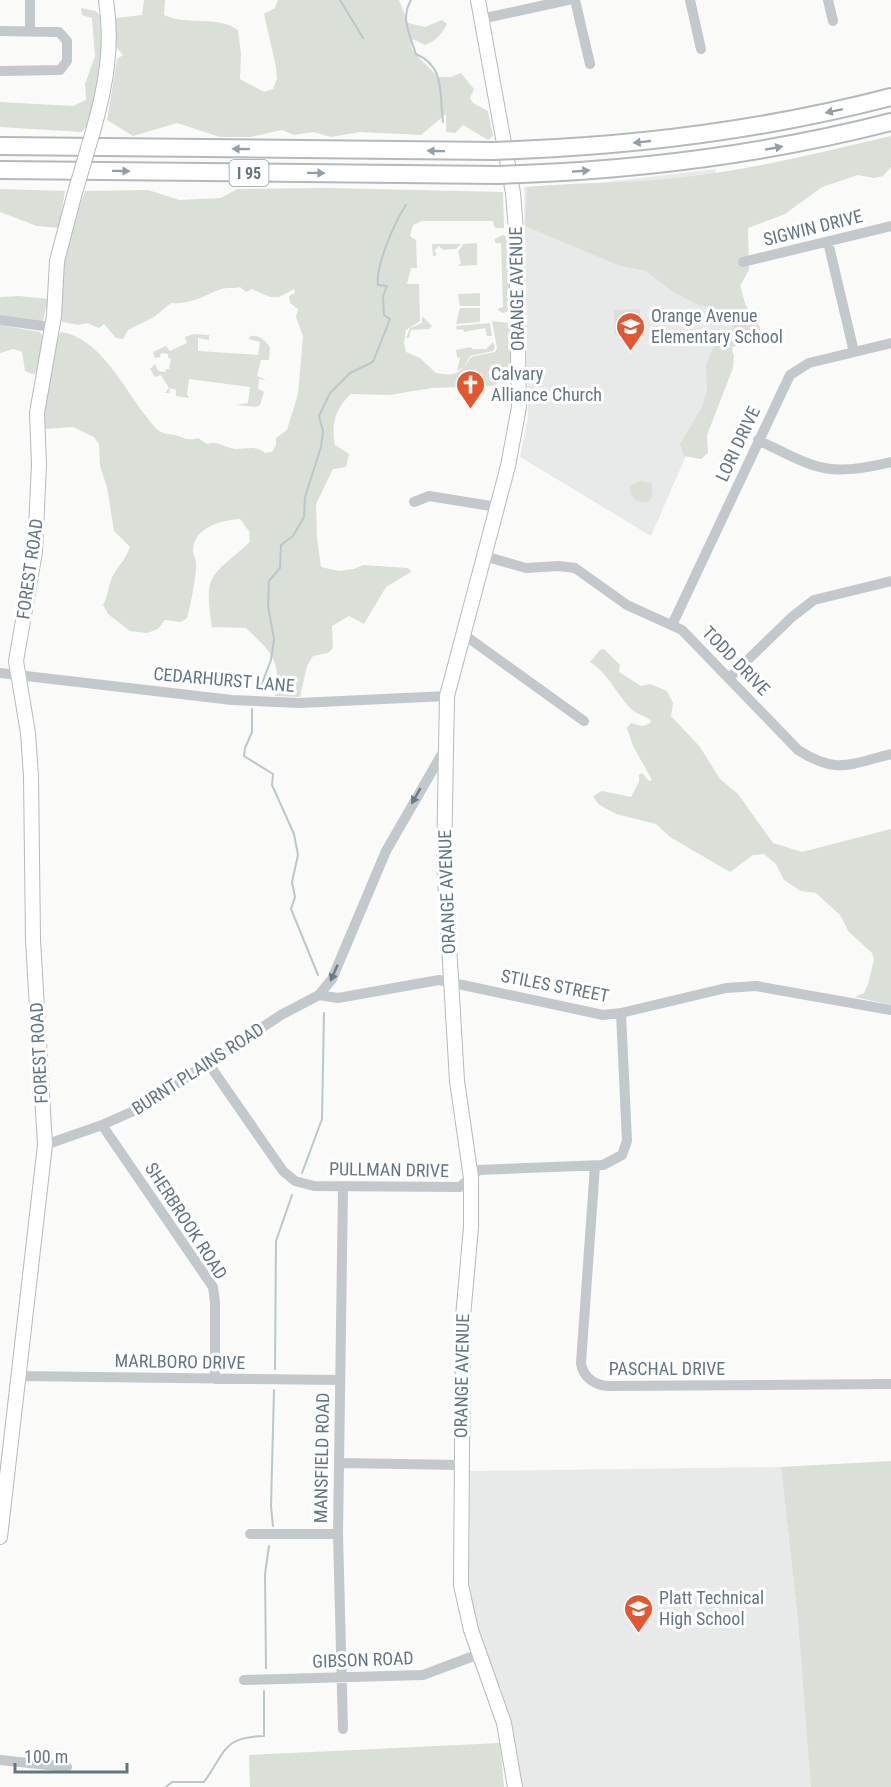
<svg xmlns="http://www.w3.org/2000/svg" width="891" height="1787" font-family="'Roboto Condensed',sans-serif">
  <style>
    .built { fill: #e8e9e9 }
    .green { fill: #dadfd7 }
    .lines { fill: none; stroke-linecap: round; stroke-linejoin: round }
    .stream { stroke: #bbc7cb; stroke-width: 2 }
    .major-casing { stroke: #b5babe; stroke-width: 16 }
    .highway-casing { stroke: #b4b9bd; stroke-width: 20 }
    .minor { stroke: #c3c8cc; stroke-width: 10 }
    .major { stroke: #fff; stroke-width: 14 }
    .highway { stroke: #fff; stroke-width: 16 }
    .major-bridge-casing { stroke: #b5babe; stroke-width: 16; stroke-linecap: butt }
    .highway-bridge-casing { stroke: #b4b9bd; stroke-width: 20; stroke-linecap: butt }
    .major-bridge { stroke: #fff; stroke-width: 14 }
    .highway-bridge { stroke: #fff; stroke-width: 16 }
    .oneway { fill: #939fa8 }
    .oneway2 { fill: #6a7a87 }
    .labels { text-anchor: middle; stroke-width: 6; stroke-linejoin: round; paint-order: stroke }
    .shield { fill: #fff; stroke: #939fa8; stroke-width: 1.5 }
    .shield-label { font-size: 16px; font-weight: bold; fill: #657683 }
    .street-label { font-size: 18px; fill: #657683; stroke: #fff }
    .poi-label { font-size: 18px; fill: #657683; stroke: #fff; text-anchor: start }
  </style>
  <rect width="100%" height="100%" fill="#fafaf8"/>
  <!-- built -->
  <path class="built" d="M715,169L747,316L651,536L520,457L528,416L524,187L599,183Z
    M781,1467L798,1621L812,1787H520L513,1736L475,1625L467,1583V1471Z"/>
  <!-- green -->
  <path class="green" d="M144,0H165L164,15C187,26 218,15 238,30L241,54L240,79L264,92L273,89L277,79L276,67L264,14L275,8L278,0H399L408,23L425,27L442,20L447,24C442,34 436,41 425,45L413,39L411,47C417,59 429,65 437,77H451L461,73L474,89L470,98L473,103L488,111L493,136L488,140L463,125L455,133L446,132V114L421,135L360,132L331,137L313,132L294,135L282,130L251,137H220L177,123L133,136L107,120L117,59L123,55L115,46L116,18L142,15Z
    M81,8L96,11L100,16C102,47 103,109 82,132L0,127V102L73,106L86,100L85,84L95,56L92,18L82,15Z
    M891,136V167L883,176L874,178L858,175L822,187L785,214L748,228L749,270L740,286L746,306L760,327V332H748L736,346L731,347L734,356L733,368L707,435L708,453L701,459L684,456L680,444L702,407L707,390L706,365L713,348L732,330V323L719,309L698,305L672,291L646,271L618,265L525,226L527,187C570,183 613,183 656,180C735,174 814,154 891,136Z
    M328,188L503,192L504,228H495L493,221H422L413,225L410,236L416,240L417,268H411L407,284H419L420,321L406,330L404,343L406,352L420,358L436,373C455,377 461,373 471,357L495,352L497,348L492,321L511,323L512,369L509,370L507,380L491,386L432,388L389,395L351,394C335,408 331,425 335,445L349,454L346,467L333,469L316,504L317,538L321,567L339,571L354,569L363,565L408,568L411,572L386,587L364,624L349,616L332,626L333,648L328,653L313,656L307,666L300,697L275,696C282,660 271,652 246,628L212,627C203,571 212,577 250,542L249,531L240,519C222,520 194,527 193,550C193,554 196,559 196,563C197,574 190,608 187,618L181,622L165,620L158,629L147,633L130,631L108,614L103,605C109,595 108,582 115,572C121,563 126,558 130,547L114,531L107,487L100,466L99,444L94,437L73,427L45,429C44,399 44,357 61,332C99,337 124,388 145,415C150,421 154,428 161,432C165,434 171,434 175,435C184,438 189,441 198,438L207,444C218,440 225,448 236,449C247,449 256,445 265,453L272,452L276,445V438L287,430L298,394L303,336L296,317L298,309L290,303L289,296L295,293L294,289L279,297H270L252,289L246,292L240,287C234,289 226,287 221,289C205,295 190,305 171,303L154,317L128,330L123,339L116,338L104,324L99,328L87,323L78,325L62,322C49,287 72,224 85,191L148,190L179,200L221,198L237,189Z
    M0,189L65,191L59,228L37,226L0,212Z
    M502,235L509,237L511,311L503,313L497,309L503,307L501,243H495V239Z
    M477,243V265L458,266L461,263L458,252L463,244Z
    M432,244H461L456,249L443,250L439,246L434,251L437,254L435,256H433Z
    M480,293V306H460L458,294Z
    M19,296L48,299L43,321L0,315V297Z
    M460,308H480V322L456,324Z
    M640,309V322L629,329V335H615L614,310Z
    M422,316L432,326L429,329L411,330L409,338H406L410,328L422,323Z
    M490,323L492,336H487L485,328L464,332L463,329L457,330L456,326Z
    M0,325L40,332L44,338L37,373L32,374L25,371L22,352L13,349L0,353Z
    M194,334L209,335V340L198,338V351L258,355L260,342L249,339V337C256,333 266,340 270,348L269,360H261L257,376L266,380L259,379L258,389L264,392L260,405L256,407L237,405L248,403L250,387L189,379L187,394L189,398L176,396V390L170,388L169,393H165L169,388L161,375L155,377L150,369L155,364L158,371L165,372L166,369H169L171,359L168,358V354L161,353L160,357L155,358L153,352L166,346L170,351L187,343L185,337Z
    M493,342L495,347L493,351L470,356L464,367L457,371L460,358L457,357L456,350L471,347L472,349H486Z
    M641,481L652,483V497L647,502L636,501L631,495L630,486Z
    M604,649L620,665L619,672L641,686L650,684L667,691L673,703L671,716L700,747L720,779L738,794L773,843L802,852L891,829V1005L855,997L864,993L868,984L874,960L872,953L849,932L840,915L816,893L801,891L784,880L776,864L764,854L753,855L730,872L670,837L656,824L616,814L598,804L593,796L602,791L631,797L639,782V775L642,773L649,781L652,780L633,746L627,728L631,723L642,726L649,724L651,721C646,715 637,715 631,709C617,694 607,672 590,662L600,650Z
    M891,1461V1787H811L798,1621L781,1467Z
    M500,1743L504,1787H250L249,1755Z"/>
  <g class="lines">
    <!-- stream -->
    <path class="stream" d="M340,0L363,38
      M411,0C400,18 410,36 416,54C446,67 439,94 443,122
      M259,691L271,660L274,639L268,606L269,581L280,568L281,545L293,536L304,517L305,497L321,447L323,431L319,416L330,393L350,373L373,362L390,319L384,315L383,296L387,286L378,285C375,267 395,221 406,205
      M252,709V732L245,748L244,756L273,774L272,785L294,834L298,855L292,882L295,897L291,909L318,975
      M302,1173L322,1119L324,1013
      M275,1369L276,1241L292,1195
      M273,1526L271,1506L274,1390
      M266,1668L265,1574L269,1546
      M166,1787L172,1782H204C226,1752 222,1737 264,1736V1691"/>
    <defs>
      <path id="major" d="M478,0L513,193L516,231L519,407L508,466L447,696L444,860L457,1081L471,1178V1227L463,1317L461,1585L471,1630L504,1723L515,1787
        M94,128C106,85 113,45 106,0
        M0,1537L45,1145L33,940L31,776L28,733L16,661L35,552L39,464L37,413L54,316L57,261L74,196"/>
      <path id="highway" d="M0,146L494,151
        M517,150C644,145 768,129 891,97
        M0,170L499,175
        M522,174C647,169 770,153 891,122"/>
    </defs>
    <!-- major casing -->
    <use href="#major" class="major-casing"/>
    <!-- highway casing -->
    <use href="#highway" class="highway-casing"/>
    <!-- minor -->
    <path class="minor" d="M575,0L590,64
      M690,0L701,49
      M828,0L833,21
      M481,19L568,0
      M0,31L59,32L67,41V61L60,70L0,71
      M30,31V0
      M828,242L854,352
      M743,262L891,226
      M0,320L51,327
      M758,440C816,468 825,478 891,462
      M414,502L429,496L497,507
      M484,556L526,568L559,566L575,568L627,605L682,630L798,750C837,775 850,764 891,754
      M672,625L790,375L809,363L891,343
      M463,634L584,721
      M0,673L232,700L299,703L447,696
      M730,677L792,617L814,600L891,581
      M319,995L338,998L439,980L603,1015L621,1013L726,988L756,986L891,1010
      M208,1063L283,1171L295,1181L314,1186L460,1187L479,1170L603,1165L622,1155L627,1141L621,1013
      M102,1125L213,1287L215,1302V1379
      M45,1145L102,1125L138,1109L281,1015L319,995L332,979L386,851L446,747
      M595,1166L581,1363C583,1377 594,1385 608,1386L891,1384
      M343,1187L338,1534L343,1729
      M19,1376L340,1380
      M339,1463L461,1465
      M250,1534H338
      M244,1680L423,1675L479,1654
      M0,1760L67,1767"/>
    <!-- major -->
    <use href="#major" class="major"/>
    <!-- highway -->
    <use href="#highway" class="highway"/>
    <defs>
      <path id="major-bridge" d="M74,196L94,128"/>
      <path id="highway-bridge" d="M494,151L517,150
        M499,175L522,174"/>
    </defs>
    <!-- major-bridge casing -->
    <use href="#major-bridge" class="major-bridge-casing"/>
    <!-- highway-bridge casing -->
    <use href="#highway-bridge" class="highway-bridge-casing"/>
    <!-- major-bridge -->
    <use href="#major-bridge" class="major-bridge"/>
    <!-- highway-bridge -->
    <use href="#highway-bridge" class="highway-bridge"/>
  </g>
  <!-- one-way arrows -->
  <defs><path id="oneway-solid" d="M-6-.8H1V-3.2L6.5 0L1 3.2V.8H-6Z" transform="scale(1.5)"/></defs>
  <g class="oneway">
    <use href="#oneway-solid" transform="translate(834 111) rotate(168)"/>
    <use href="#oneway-solid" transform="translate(642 142) rotate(174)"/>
    <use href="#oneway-solid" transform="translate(774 148) rotate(-10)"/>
    <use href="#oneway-solid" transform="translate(241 149) rotate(-179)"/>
    <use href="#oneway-solid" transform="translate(436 151) rotate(-179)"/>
    <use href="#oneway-solid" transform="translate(121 171) rotate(1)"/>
    <use href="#oneway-solid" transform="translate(581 171) rotate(-4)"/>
    <use href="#oneway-solid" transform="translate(316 173) rotate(1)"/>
  </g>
  <g class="oneway2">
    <use href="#oneway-solid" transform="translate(416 796) rotate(120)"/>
    <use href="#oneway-solid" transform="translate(334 973) rotate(114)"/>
  </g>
  <!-- icons -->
  <defs>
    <symbol id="school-pin" viewBox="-11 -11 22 30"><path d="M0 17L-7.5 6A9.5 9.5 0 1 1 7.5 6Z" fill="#e4572e" stroke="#fff"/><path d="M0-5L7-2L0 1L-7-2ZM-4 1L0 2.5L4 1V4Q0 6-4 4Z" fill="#fff"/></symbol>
    <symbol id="church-pin" viewBox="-11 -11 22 30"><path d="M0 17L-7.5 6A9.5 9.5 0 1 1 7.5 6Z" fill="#e4572e" stroke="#fff"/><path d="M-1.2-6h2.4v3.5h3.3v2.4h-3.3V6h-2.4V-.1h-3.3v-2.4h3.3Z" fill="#fff"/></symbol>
  </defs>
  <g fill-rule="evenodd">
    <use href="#school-pin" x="614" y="310" width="33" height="45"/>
    <use href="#church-pin" x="454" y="368" width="33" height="45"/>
    <use href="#school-pin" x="622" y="1592" width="33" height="45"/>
  </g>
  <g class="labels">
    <!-- shield labels -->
    <rect class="shield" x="229.5" y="160" width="39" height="26" rx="4.5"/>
    <g class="shield-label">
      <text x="249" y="179">I 95</text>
    </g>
    <!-- street labels -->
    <g class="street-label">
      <text transform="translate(813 228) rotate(-14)" y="6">SIGWIN DRIVE</text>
      <text transform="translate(517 289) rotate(-91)" y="6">ORANGE AVENUE</text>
      <text transform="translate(738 444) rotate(-65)" y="6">LORI DRIVE</text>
      <text transform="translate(30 569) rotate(-82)" y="6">FOREST ROAD</text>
      <text transform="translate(736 661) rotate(46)" y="6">TODD DRIVE</text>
      <text transform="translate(224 680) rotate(5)" y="6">CEDARHURST LANE</text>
      <text transform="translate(447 892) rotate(-92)" y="6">ORANGE AVENUE</text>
      <text transform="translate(555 986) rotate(11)" y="6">STILES STREET</text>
      <text transform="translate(39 1053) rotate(-93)" y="6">FOREST ROAD</text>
      <text transform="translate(198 1069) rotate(-33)" y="6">BURNT PLAINS ROAD</text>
      <text transform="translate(389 1170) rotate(1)" y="6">PULLMAN DRIVE</text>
      <text transform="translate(186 1221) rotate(57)" y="6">SHERBROOK ROAD</text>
      <text transform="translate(180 1362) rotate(1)" y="6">MARLBORO DRIVE</text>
      <text x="667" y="1375">PASCHAL DRIVE</text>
      <text transform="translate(462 1376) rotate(-89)" y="6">ORANGE AVENUE</text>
      <text transform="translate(322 1458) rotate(-89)" y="6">MANSFIELD ROAD</text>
      <text transform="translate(363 1660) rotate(-2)" y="6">GIBSON ROAD</text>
    </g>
    <!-- poi labels -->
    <g class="poi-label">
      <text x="651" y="322">Orange Avenue<tspan x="651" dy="21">Elementary School</tspan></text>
      <text x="491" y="380">Calvary<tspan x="491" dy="21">Alliance Church</tspan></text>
      <text x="659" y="1604">Platt Technical<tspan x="659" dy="21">High School</tspan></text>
    </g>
  </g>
  <!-- scale -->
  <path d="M15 1763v9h112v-9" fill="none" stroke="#657683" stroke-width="3"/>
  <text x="24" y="1763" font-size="18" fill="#657683" stroke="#ffffff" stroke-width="4.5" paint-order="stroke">100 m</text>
</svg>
